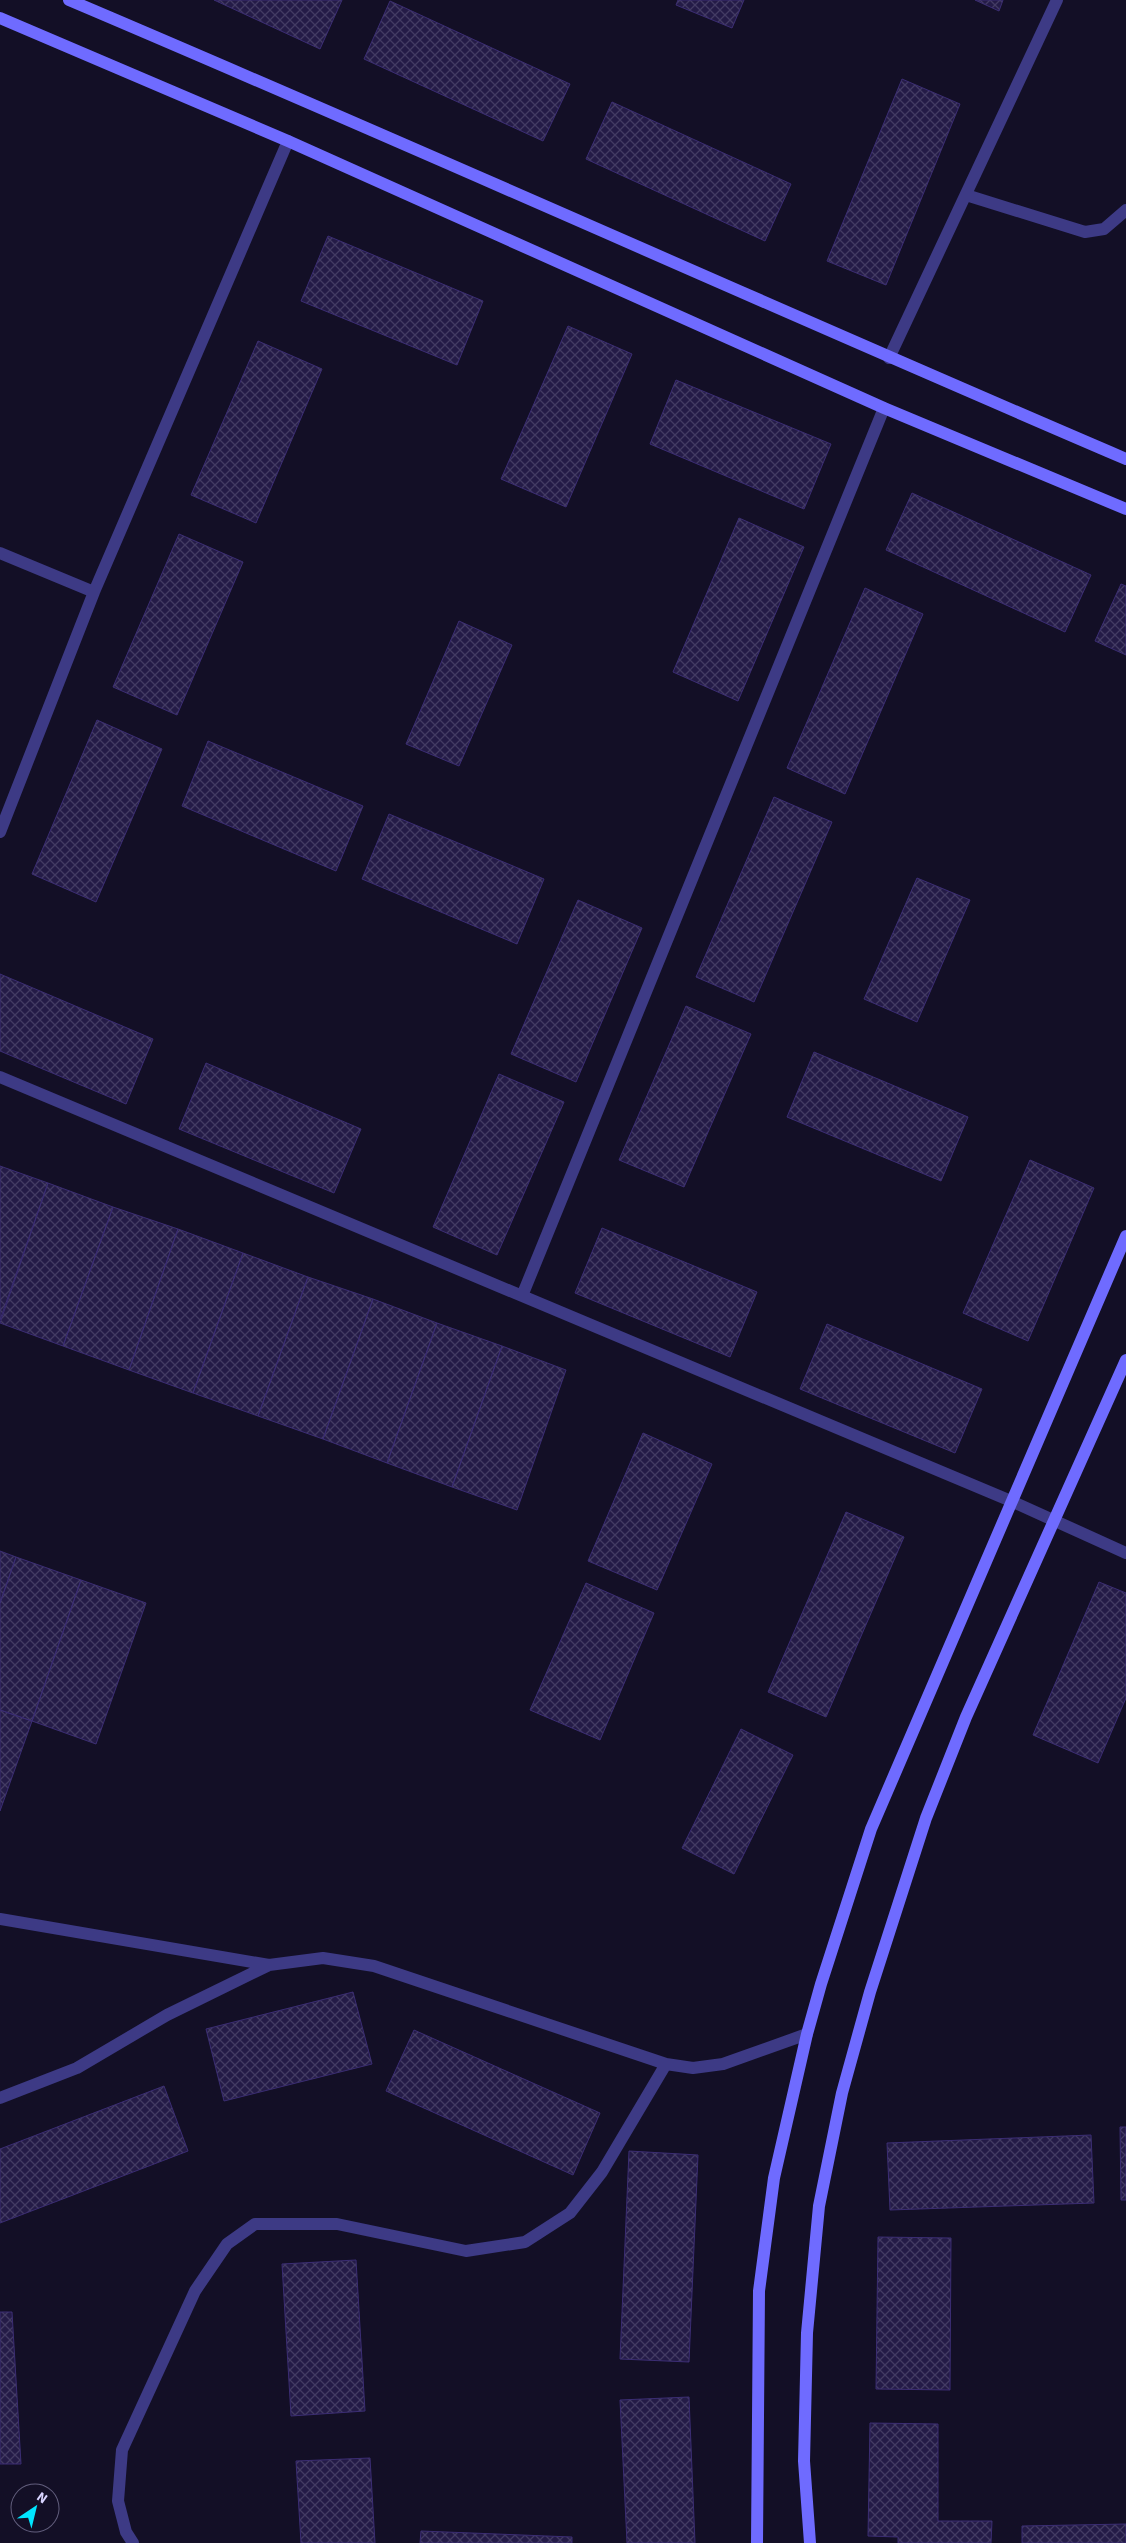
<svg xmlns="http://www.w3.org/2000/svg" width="1126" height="2543" font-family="'Source Sans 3',sans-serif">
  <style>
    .building { fill: url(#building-cross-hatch); stroke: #3b2d73 }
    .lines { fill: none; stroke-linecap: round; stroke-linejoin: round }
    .street { stroke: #3d3a85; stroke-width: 12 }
    .secondary { stroke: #6f6bff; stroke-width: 12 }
  </style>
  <defs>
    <pattern id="building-cross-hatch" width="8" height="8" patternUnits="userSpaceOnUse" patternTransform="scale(1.25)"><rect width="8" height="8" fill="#241b47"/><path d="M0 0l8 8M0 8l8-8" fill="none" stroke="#433b63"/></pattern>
  </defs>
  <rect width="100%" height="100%" fill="#130f26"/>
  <!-- building -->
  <path class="building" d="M214,0H342L320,49Z
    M678,0H744L732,28L676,5Z
    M975,0H1003L999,11Z
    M390,1L570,84L543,141L364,59Z
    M902,79L960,104L886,285L827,261Z
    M612,102L791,184L765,241L586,159Z
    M328,236L483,301L457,365L301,301Z
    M568,326L632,354L566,507L501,479Z
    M258,341L322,369L256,523L191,495Z
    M676,380L831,444L804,509L650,444Z
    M912,493L1091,575L1065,632L886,550Z
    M739,518L804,547L738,701L673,672Z
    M179,534L243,562L177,715L113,687Z
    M1121,584L1126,586V655L1095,641Z
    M865,588L923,614L845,794L787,768Z
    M459,621L512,645L459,766L406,744Z
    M97,720L162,749L96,902L32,874Z
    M208,741L363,806L336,871L182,806Z
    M774,797L832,822L754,1002L696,977Z
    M389,814L544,879L517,944L362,879Z
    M917,878L970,900L917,1022L864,999Z
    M578,900L642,928L576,1082L511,1054Z
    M0,974L153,1039L126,1104L0,1051Z
    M686,1006L751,1034L684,1187L619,1160Z
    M814,1052L968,1117L941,1181L787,1117Z
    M206,1063L361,1129L334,1193L179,1129Z
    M499,1074L564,1102L497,1255L433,1227Z
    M1030,1160L1094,1188L1028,1341L963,1313Z
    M0,1166L48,1183L0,1320Z
    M48,1183L113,1207L63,1346L0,1323Z
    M113,1207L178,1229L129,1370L63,1346Z
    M602,1228L757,1292L730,1357L575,1293Z
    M178,1229L243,1253L193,1393L129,1370Z
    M243,1253L308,1277L258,1416L193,1393Z
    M308,1277L373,1299L323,1439L258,1416Z
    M373,1299L437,1323L387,1463L323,1439Z
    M437,1323L502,1346L452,1487L387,1463Z
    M827,1324L982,1389L955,1453L800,1389Z
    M502,1346L566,1370L517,1510L452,1487Z
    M643,1433L712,1464L657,1590L588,1561Z
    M846,1512L904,1537L826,1717L768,1692Z
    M0,1551L16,1557L0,1603Z
    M16,1557L81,1580L32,1721L0,1710V1603Z
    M81,1580L146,1603L96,1744L32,1721Z
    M1099,1582L1126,1593V1698L1098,1763L1033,1735Z
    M586,1583L654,1613L600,1740L530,1710Z
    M0,1710L32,1721L0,1811Z
    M741,1729L793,1755L734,1874L682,1848Z
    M353,1992L372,2064L224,2101L206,2029Z
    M414,2030L600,2113L573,2175L386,2091Z
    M164,2086L188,2151L0,2223V2149Z
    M1120,2127H1126V2200H1121Z
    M1091,2135L1094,2203L890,2210L887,2143Z
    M629,2151L698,2155L689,2362L620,2359Z
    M878,2237L951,2238L950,2390L876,2389Z
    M356,2260L365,2411L291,2416L282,2264Z
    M0,2312H12L21,2464H0Z
    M689,2397L695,2543H627L620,2400Z
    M870,2423L938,2424V2521H992L991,2543H898V2537L868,2536Z
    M370,2458L375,2543H301L296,2461Z
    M1126,2524V2543H1022V2526Z
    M421,2531L572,2537V2543H420Z"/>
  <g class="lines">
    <!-- street -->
    <path class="street" d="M966,195L1085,232L1104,229L1126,210
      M889,358L1057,0
      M0,553L94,592
      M0,832L94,592L288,141
      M0,1077L1011,1501L1126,1553
      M522,1296L884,408
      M0,1919L269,1965L323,1958L374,1966L666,2064L693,2068L723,2064L807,2034
      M0,2098L77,2068L167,2015L269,1965
      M133,2543L126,2532L118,2501L122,2450L195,2291L227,2244L255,2224H337L466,2251L525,2242L570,2213L602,2172L666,2064"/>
    <!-- secondary -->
    <path class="secondary" d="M69,0C423,150 773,308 1126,459
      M0,18L288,141L884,408L1126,509
      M757,2543L759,2291L774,2178L807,2034L821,1984L871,1829L1126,1236
      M810,2543L804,2461L807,2333L819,2206L842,2093L870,1992L926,1818L966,1717L1126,1360"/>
  </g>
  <!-- north arrow -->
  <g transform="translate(35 2508) rotate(35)"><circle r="24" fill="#130f26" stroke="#625e7d"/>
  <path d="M0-4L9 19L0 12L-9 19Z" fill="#00e5ff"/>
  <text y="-8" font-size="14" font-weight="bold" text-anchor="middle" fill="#d9d4ff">N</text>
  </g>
</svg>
